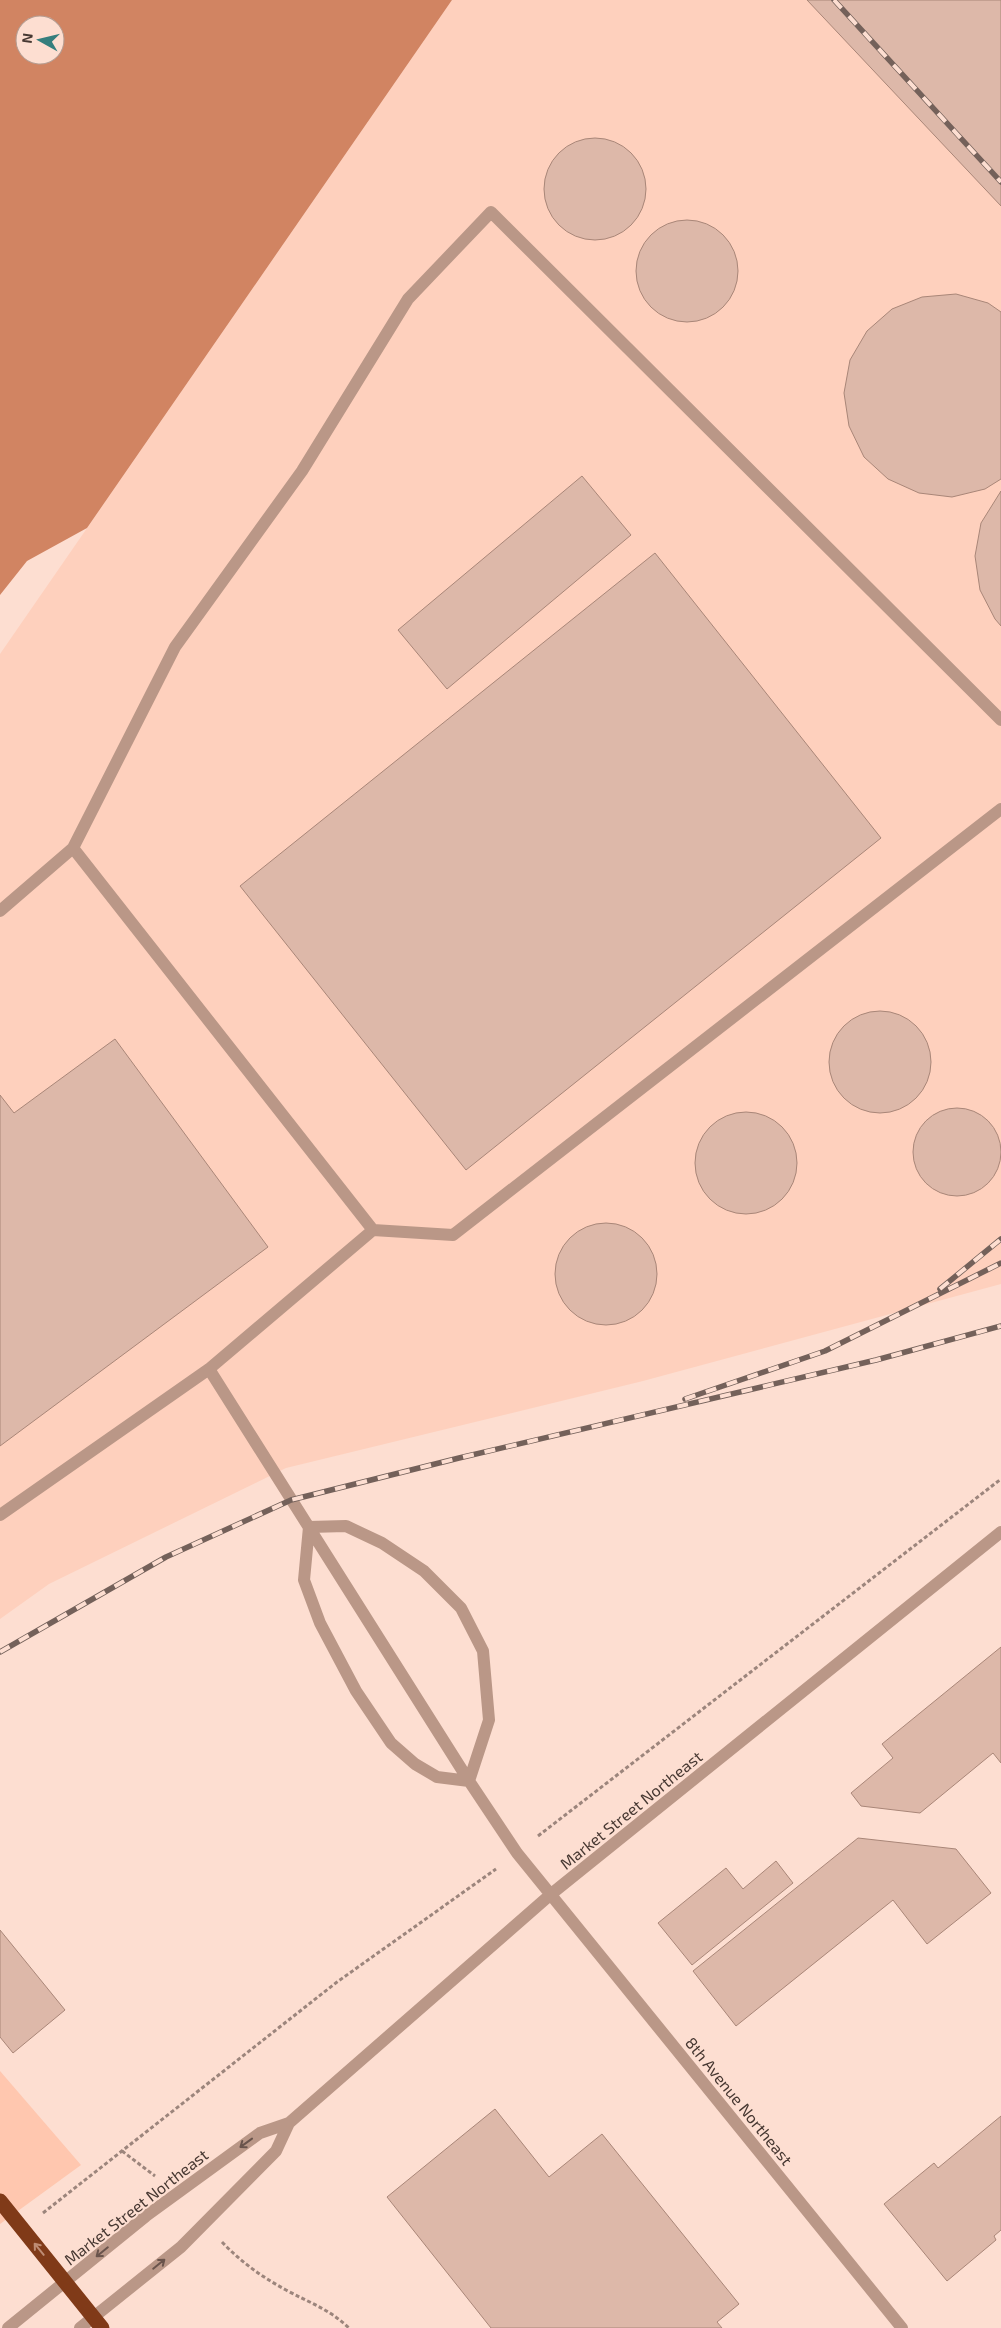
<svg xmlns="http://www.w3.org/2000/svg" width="1001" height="2328" font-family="'Exo 2',sans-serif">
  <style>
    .built { fill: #fed0bd }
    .green { fill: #ffc7af }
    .water { fill: #d18462; fill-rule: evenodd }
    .building { fill: #ddb8a9; stroke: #a98678 }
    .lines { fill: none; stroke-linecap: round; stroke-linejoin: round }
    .path { stroke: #9c857c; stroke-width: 3; stroke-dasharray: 4 2.5; stroke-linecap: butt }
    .minor { stroke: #ba9787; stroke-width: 12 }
    .rail-casing { stroke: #74615a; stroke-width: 5.5 }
    .rail { stroke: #fdded1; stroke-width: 4; stroke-dasharray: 11; stroke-linecap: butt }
    .highway-bridge { stroke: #803a18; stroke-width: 15 }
    .oneway { stroke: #6a544c }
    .oneway2 { stroke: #be8c74 }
    .labels { text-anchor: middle; stroke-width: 4; stroke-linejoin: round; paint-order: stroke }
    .street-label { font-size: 16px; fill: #473832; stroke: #fdded1 }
  </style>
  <rect width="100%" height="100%" fill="#fdded1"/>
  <!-- built -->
  <path class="built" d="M452,0H1001V1284L643,1381L286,1468L49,1584L0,1619V654Z"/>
  <!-- green -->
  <path class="green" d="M0,2071L81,2165L0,2224Z"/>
  <!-- water -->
  <path class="water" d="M0,0H452L87,528L27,561L0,595ZM25,25H55V55H25Z"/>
  <!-- building -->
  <path class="building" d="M807,0H1001V206Z
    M544 189a51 51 0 1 1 102 0a51 51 0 1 1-102 0Z
    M636 271a51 51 0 1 1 102 0a51 51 0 1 1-102 0Z
    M956,294L988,303L1001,312V479L985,489L952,497L919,493L888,479L864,457L849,426L844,393L850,360L867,331L892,309L922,297Z
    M582,476L631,535L447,689L398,630Z
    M1001,491V626L995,619L980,590L975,556L981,523Z
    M655,553L881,838L466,1170L240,886Z
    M829 1062a51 51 0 1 1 102 0a51 51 0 1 1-102 0Z
    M115,1039L268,1247L0,1446V1095L14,1113Z
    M913 1152a44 44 0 1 1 88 0a44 44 0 1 1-88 0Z
    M695 1163a51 51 0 1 1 102 0a51 51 0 1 1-102 0Z
    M555 1274a51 51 0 1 1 102 0a51 51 0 1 1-102 0Z
    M1001,1647V1763L993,1753L920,1813L861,1806L851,1793L893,1758L882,1744Z
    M858,1838L956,1849L991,1893L927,1944L893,1900L736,2026L693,1971Z
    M776,1861L793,1883L692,1965L658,1923L726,1868L743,1889Z
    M0,1930L65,2010L13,2053L0,2037Z
    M495,2109L549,2177L602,2134L739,2304L717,2322L722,2328H491L387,2197Z
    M1001,2116V2230L994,2236L996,2240L947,2281L884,2204L934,2163L938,2168Z"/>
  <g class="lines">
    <!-- path -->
    <path class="path" d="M538,1836L1001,1479
      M122,2151L155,2176
      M43,2213L337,1982L496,1869
      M222,2242C241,2262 262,2277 286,2290C310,2303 329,2309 349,2328"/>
    <!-- minor -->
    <path class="minor" d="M0,911L73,848L175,647L302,471L408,299L491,212L1001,720
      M373,1230L453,1235L1001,809
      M209,1369L469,1781L517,1853L902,2328
      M0,1515L209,1369L373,1230L73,848
      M346,1526L382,1543L424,1571L461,1608L483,1651L489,1720L469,1781L437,1777L415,1764L391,1743L356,1691L320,1623L304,1580L309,1527Z
      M8,2328L146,2216L260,2133L289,2123L550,1895L1001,1532
      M80,2328L181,2247L276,2151L289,2123"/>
    <defs>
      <path id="rail" d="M834,0L1001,182
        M940,1289L1001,1239
        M685,1399L825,1351L1001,1263
        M0,1652L166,1557L291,1500L459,1458L876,1360L1001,1326"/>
    </defs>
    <!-- rail casing -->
    <use href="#rail" class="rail-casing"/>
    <!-- rail -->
    <use href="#rail" class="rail"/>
    <!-- highway-bridge -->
    <path class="highway-bridge" d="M0,2201L102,2328"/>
  </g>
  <!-- one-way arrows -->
  <defs><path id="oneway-shaft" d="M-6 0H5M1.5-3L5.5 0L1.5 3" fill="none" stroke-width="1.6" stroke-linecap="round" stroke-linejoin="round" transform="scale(1.25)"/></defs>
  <g class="oneway">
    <use href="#oneway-shaft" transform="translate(246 2143) rotate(144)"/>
    <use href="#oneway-shaft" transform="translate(102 2252) rotate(141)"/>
    <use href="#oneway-shaft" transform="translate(159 2264) rotate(-39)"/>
  </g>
  <use class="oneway2" href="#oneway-shaft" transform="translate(39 2249) rotate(-129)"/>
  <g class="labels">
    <!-- street labels -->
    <g class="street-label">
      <text transform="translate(631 1810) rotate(-39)" y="6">Market Street Northeast</text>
      <text transform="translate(739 2101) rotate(51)" y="6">8th Avenue Northeast</text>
      <text transform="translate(136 2207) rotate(-38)" y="6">Market Street Northeast</text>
    </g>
  </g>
  <!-- north arrow -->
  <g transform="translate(40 40) rotate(278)"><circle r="24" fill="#fdded1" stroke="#b49c91"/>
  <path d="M0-4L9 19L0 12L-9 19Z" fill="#357e7d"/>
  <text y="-8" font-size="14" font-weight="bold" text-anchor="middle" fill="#473832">N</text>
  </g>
</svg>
